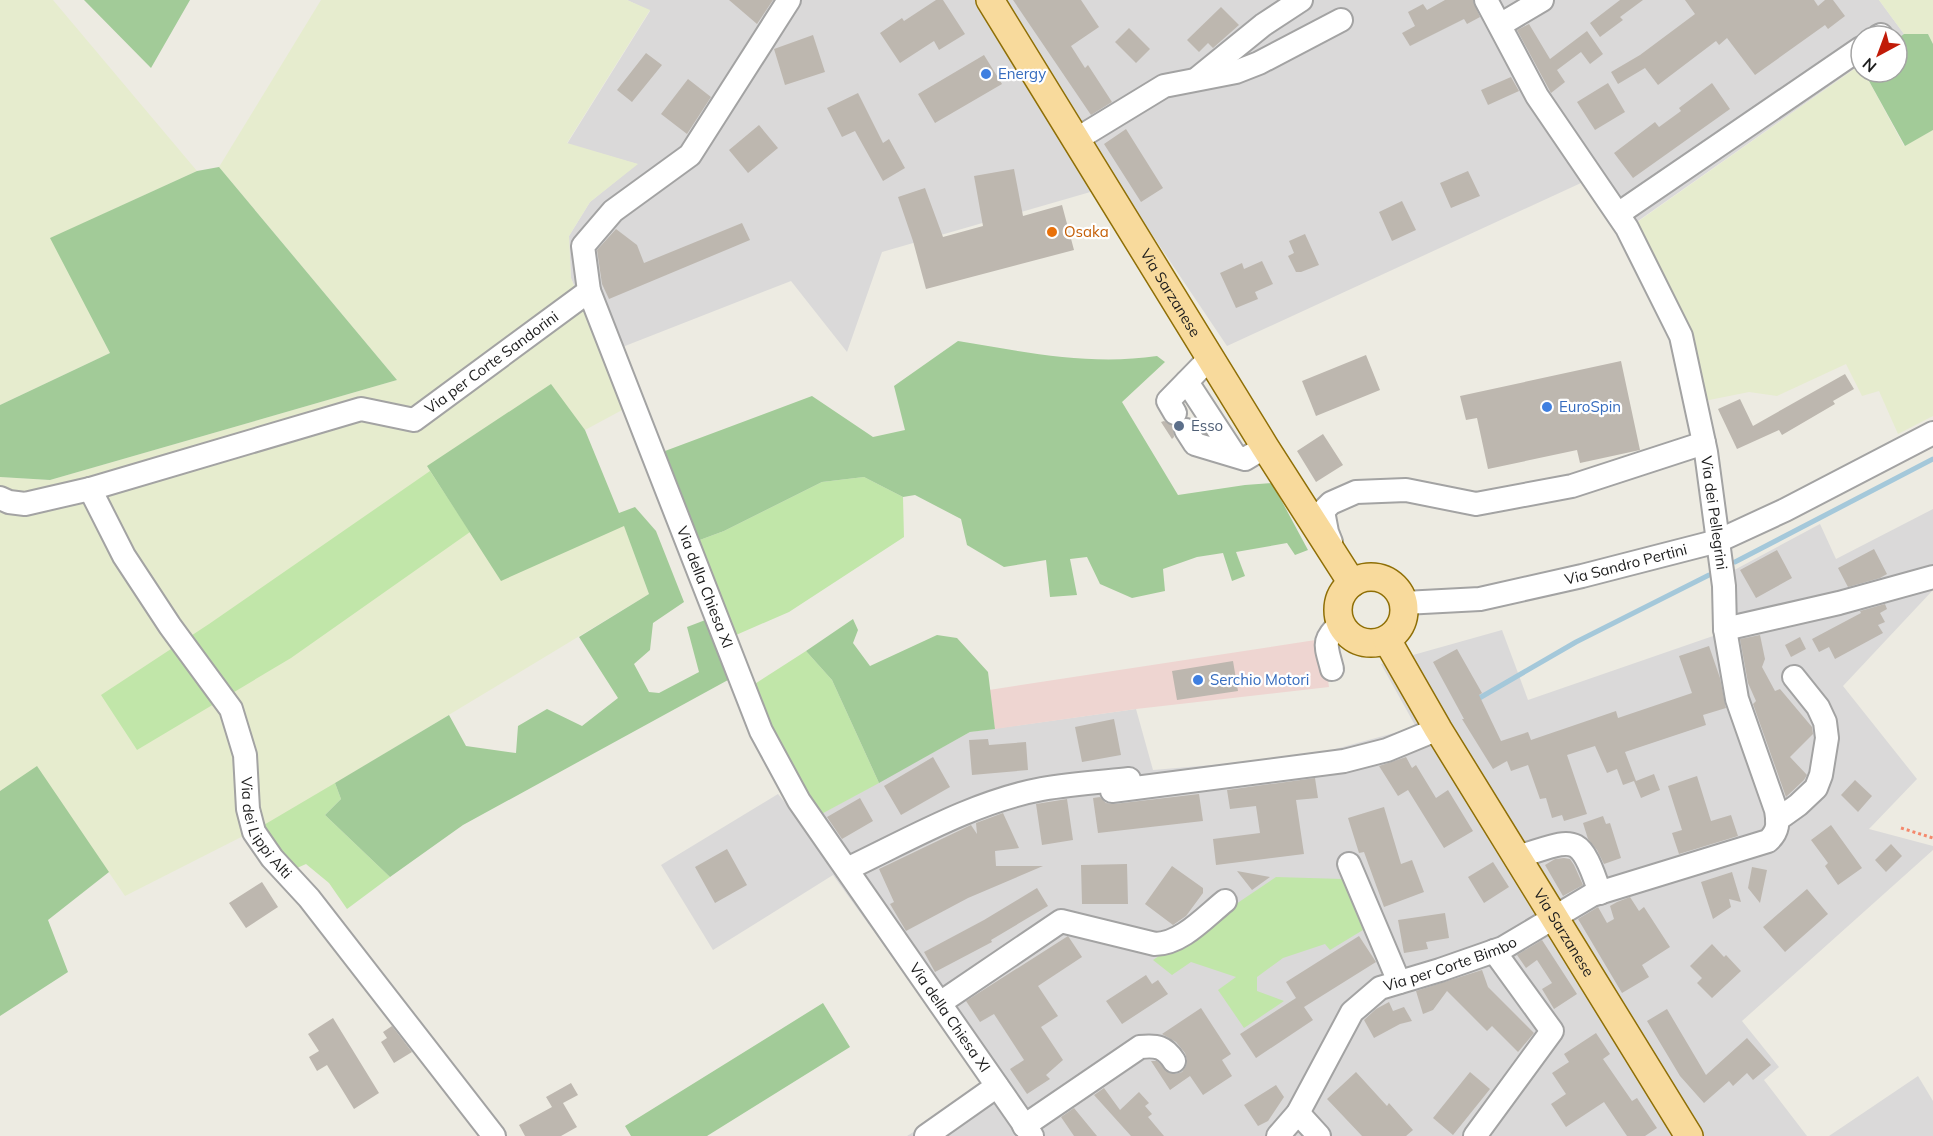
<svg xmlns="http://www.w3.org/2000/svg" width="1933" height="1136" font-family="Mulish,sans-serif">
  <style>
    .residential { fill: #dad9d9 }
    .commercial { fill: #eed5d1 }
    .farmland { fill: #e6ecce }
    .grass { fill: #c1e6a9 }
    .forest { fill: #a2cb98 }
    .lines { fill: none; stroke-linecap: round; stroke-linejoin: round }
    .stream { stroke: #a4c8da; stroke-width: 5 }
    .building { fill: #bdb7af }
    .minor-casing { stroke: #a3a3a3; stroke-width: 26 }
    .major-casing { stroke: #8f6f06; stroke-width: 30 }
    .path { stroke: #f4886c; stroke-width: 3; stroke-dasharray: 3 3; stroke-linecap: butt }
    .minor { stroke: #fff; stroke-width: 22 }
    .major { stroke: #f8da9c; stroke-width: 27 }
    .shop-dot { fill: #3f7fe0; stroke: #fff; stroke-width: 2 }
    .food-dot { fill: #e8710a; stroke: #fff; stroke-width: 2 }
    .service-dot { fill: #5c6f8a; stroke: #fff; stroke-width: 2 }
    .labels { text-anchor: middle; stroke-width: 4.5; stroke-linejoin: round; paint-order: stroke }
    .shop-label { font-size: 15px; fill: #366cbe; stroke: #fff; text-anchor: start }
    .food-label { font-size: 15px; fill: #c56008; stroke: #fff; text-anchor: start }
    .street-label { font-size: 15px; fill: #1c1c1c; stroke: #fff }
    .service-label { font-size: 15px; fill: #4e5e75; stroke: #fff; text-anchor: start }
  </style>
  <rect width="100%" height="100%" fill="#edebe2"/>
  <!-- residential -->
  <path class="residential" d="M627,0H1879L1904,34L1897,39V36H1861V64L1618,235L1581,183L1227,346L1118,184L882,252L847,352L791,281L602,355L571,278L569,236L590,202L637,164L567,144L650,11Z
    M1933,509V590L1843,686L1917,779L1869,829L1933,846V850L1742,1021L1779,1067L1764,1080L1807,1136H907L986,1087L833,875L713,950L661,865L778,794L803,824L970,732L1136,709L1153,770L1306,757L1416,727L1381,664L1502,630L1528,700L1716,635L1712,582L1820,524L1836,559Z
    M1918,1076L1933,1101V1136H1829Z"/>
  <!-- commercial -->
  <path class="commercial" d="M1322,639L1329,687L1136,709L995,729L989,690Z"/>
  <!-- farmland -->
  <path class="farmland" d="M0,0H53L197,171L51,238L110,353L0,405Z
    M321,0H627L650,10L567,143L638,164L590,202L569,236L571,278L624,409L585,430L550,385L624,525L649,594L273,821L125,896L37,767L0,791V477L50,480L397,380L219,167Z
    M1879,0H1933V44L1928,34H1904Z
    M1860,65L1861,72H1864L1904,146L1933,130V416L1898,434L1879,391L1862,396L1846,364L1777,396L1749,392L1704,401L1636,223Z"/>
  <!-- grass -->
  <path class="grass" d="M430,471L470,532L291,658L137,750L101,695L209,624Z
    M864,477L903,497L904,537L789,612L736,635L730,636L697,541L724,531L822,482Z
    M806,651L832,680L879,783L816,817L750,687Z
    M335,783L341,799L325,815L390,877L347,909L329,883L306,864L288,872L257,829Z
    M1276,877L1343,879L1363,930L1330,950L1325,944L1283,958L1257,977V991L1284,1001L1244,1028L1218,990L1236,977L1191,962L1172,975L1153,960Z"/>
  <!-- forest -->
  <path class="forest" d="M84,0H190L151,68Z
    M1904,34H1928L1933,44V130L1905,146L1864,72H1897V39Z
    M219,167L397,380L50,480L0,477V405L110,353L50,238L197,171Z
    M958,341C1024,352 1090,366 1157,356L1165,362L1122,402L1178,495L1245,485L1272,483L1308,550L1295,555L1287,543L1236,552L1245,576L1232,581L1223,553L1197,557L1163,569L1165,591L1132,598L1100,584L1087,557L1070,559L1077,595L1050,597L1046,560L1004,567L967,545L961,519L915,495L903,497L864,477L822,482L724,531L697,541L665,451L812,396L873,437L905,430L894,386Z
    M551,384L585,430L619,513L635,507L656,531L684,602L653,623L650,650L634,664L649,692L659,693L699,672L687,627L708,619L728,680L463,825L390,877L325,815L341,799L335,783L449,715L466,746L516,753L518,726L547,709L582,726L618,698L579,637L649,594L624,526L501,581L427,466Z
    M853,619L858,630L853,643L870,666L937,635L957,638L988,672L995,729L970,732L879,783L832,680L806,651Z
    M37,766L109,872L48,920L68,972L0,1016V791Z
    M823,1003L850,1047L707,1136H631L625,1126Z"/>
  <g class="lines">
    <!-- stream -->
    <path class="stream" d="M1735,562L1933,459
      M1476,700L1576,642L1709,575"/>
  </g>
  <!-- building -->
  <path class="building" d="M729,0H773L757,24Z
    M936,0H943L965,34L939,50L934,41L900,63L880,33L902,18L904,21Z
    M1013,0H1081L1099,27L1071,46L1085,68L1088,65L1112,102L1091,115Z
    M1445,0H1473L1480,17L1467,24L1464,19L1410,46L1402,33L1415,26L1408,12L1423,4L1427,10Z
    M1620,0H1643L1620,17L1623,20L1600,37L1590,23Z
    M1685,0H1814L1818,6L1825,0H1833L1845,16L1828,29L1825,25L1755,75L1727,38L1719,45L1716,41L1658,85L1645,68L1618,84L1611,72L1640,55L1695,14Z
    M1221,7L1239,25L1213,48L1208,43L1199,52L1187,40Z
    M1529,24L1550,59L1587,31L1603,54L1590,64L1581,52L1557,70L1565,82L1551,93L1517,30Z
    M1129,28L1150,49L1136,63L1115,42Z
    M813,35L825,72L785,85L774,49Z
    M646,53L662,65L632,102L617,90Z
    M984,55L1002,84L935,123L918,94Z
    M1511,77L1519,91L1488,105L1481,90Z
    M688,79L711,97L687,134L661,114Z
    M1608,83L1625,112L1595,130L1577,102Z
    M1712,83L1730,109L1633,178L1614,153L1655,122L1659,127L1681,111L1679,108Z
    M858,93L883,143L889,139L905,168L883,181L855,131L842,137L827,108Z
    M759,125L778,148L748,173L729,150Z
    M1126,129L1163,188L1141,202L1104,144Z
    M1014,169L1023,216L1062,205L1074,250L926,289L913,241L898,197L925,188L943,237L983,226L974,176Z
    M1468,171L1480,196L1451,208L1440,183Z
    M1402,201L1416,230L1392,241L1379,212Z
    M742,223L750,240L609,299L602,284L597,250L616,229L637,245L644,263Z
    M1305,234L1319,265L1301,272H1296L1288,256L1294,253L1289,241Z
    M1262,261L1273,284L1255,292L1258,299L1236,308L1220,273L1242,263L1244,269Z
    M1366,355L1380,390L1316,416L1302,381Z
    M1621,361L1640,450L1580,463L1577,450L1488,469L1477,418L1466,420L1460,396Z
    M1845,374L1854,389L1833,401L1835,404L1782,435L1779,430L1737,449L1718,409L1740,399L1753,426Z
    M1164,421L1173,426L1174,437L1172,439L1161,422Z
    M1323,434L1343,465L1316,482L1297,451Z
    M1874,549L1887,574L1880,578L1848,587L1838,568Z
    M1777,550L1792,578L1756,598L1740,570Z
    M1885,604L1887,609L1880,613L1885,622L1878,625L1883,633L1835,659L1829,647L1819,652L1812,639L1861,613L1860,611Z
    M1760,635L1765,659L1762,667L1775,691L1780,689L1812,727L1813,734L1790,757L1807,775L1804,780L1786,797L1753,704L1756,701L1748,683L1740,639Z
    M1800,637L1806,649L1791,657L1785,645Z
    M1709,646L1720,678L1726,708L1703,715L1706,725L1625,752L1636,781L1654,774L1660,790L1641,798L1634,781L1623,785L1617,769L1607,773L1595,746L1567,755L1587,814L1564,821L1562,815L1552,818L1546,798L1540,799L1528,765L1511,771L1507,761L1493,769L1462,719H1464L1433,662L1457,649L1482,693L1479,695L1501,741L1528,732L1531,740L1616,711L1618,718L1692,693L1679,656Z
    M1233,661L1238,691L1177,700L1172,671Z
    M1114,719L1121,755L1082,762L1075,727Z
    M988,739L989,745L1026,742L1028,770L972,775L969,740Z
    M933,757L950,787L901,815L884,786Z
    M1406,757L1412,768L1416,765L1436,798L1448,790L1473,831L1444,848L1408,790L1398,796L1379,766Z
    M1697,776L1711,821L1731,815L1738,836L1679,854L1672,833L1682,830L1668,786Z
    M1315,778L1318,798L1296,800L1304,854L1216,865L1213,839L1260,833L1256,806L1230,809L1227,790Z
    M1855,780L1872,796L1858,812L1841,795Z
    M1199,794L1203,821L1098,833L1093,798L1100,797L1106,803L1114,804Z
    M860,798L873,821L842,839L827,817Z
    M1067,799L1073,840L1042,845L1036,804Z
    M1384,807L1401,864L1412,860L1424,892L1384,907L1364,852L1359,853L1348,818Z
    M1003,813L1019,848L995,851L996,866H1043L968,898L906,931L890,904L894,902L879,869L971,825L977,834L976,823Z
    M1603,816L1606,824L1610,823L1621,858L1604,864L1597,850L1588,839L1583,823Z
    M1831,825L1862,868L1838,885L1825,866L1828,863L1811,840Z
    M1891,844L1902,856L1886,872L1875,860Z
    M727,849L747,885L715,903L695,867Z
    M1564,858L1570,859L1574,865L1583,885L1563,896L1545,865L1555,859Z
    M1493,862L1509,887L1484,903L1468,877Z
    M1127,864L1128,904H1082L1081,865Z
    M1172,866L1203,888V893L1186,916L1173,925L1145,904Z
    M1752,867L1767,870L1760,903L1748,888Z
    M1237,871L1270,877L1252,890Z
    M1732,872L1741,902L1729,899L1731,907L1713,919L1701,882Z
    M262,882L278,907L246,928L229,903Z
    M1037,888L1048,906L991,940L992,942L935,972L924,952L984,920Z
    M1807,889L1828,914L1785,952L1763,927Z
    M1630,897L1639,911L1644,907L1670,947L1642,965L1649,977L1622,993L1578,919L1598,907L1607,923L1614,919L1610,906L1617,902Z
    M1445,913L1449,938L1426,942L1428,949L1404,953L1398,920Z
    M1068,936L1082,957L1038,986L1058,1016L1041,1027L1063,1060L1046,1075L1050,1079L1027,1094L1010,1069L1024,1060L994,1014L980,1022L966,1001Z
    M1359,936L1376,962L1304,1007L1313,1020L1256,1058L1240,1034L1296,998L1286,982Z
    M1542,940L1577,994L1554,1009L1542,989L1552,983L1537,960L1526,968L1517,955Z
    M1712,944L1724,957L1726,955L1741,971L1712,998L1697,983L1702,978L1690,966Z
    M1482,970L1488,987L1534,1033L1518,1052L1492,1026L1487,1031L1447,991L1433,1010L1423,1014L1416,991Z
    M1146,975L1152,984L1158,980L1168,994L1122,1024L1106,1001Z
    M1389,1002L1393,1011L1404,1007L1412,1021L1400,1024L1374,1038L1364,1020L1376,1009Z
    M1201,1008L1231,1054L1222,1060L1232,1076L1203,1095L1190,1076L1170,1090L1151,1061H1157L1169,1073L1176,1074L1182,1072L1186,1066L1187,1060L1185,1053L1176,1042L1162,1034Z
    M1667,1009L1706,1075L1747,1038L1771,1065L1753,1080L1747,1073L1733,1086L1729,1081L1704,1103L1680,1076L1647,1021Z
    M333,1018L379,1093L354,1109L327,1065L317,1071L309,1057L319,1051L308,1034Z
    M392,1026L412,1052L394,1063L381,1042L387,1038L383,1032Z
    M1596,1033L1610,1054L1603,1059L1632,1101L1637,1098L1657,1128L1645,1136H1627L1604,1102L1566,1127L1551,1104L1566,1094L1552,1073L1569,1062L1564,1054Z
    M1356,1072L1387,1106L1389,1103L1413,1130L1406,1136H1362L1327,1099Z
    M1470,1072L1490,1089L1453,1135L1433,1118Z
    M571,1083L578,1095L563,1103L577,1127L561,1136H525L519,1125L552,1107L546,1097Z
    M1276,1085L1284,1097L1268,1121L1258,1126L1244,1105Z
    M1104,1088L1120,1110L1139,1092L1149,1103L1145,1106L1152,1114L1148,1117L1164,1136H1131L1094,1095Z
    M1074,1108L1097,1136H1074L1061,1117Z"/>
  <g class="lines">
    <defs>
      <g id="minor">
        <path d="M1500,25L1542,0"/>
        <path d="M1879,36L1881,35"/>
        <path d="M1199,77L1263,25L1301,0"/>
        <path d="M1077,139L1164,86L1236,72L1259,63L1341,20"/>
        <path d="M1618,214L1861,48"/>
        <path id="s1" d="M589,291L761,731L799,801L1032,1136"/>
        <path d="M1187,382L1234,454"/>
        <path d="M1175,413L1168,401L1210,358"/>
        <path d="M1186,430L1195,444L1245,459L1265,447"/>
        <path id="s2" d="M90,489L124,556L170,626L231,709L245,755L248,809L254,832L272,858L309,898L494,1136"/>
        <path id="s3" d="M0,498L9,502L25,504L90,489L361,409L414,420L589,291L583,246L613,211L690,155L789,0"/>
        <path d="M1331,542L1327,532L1323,511L1331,503L1356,492L1406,490L1476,504L1572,486L1704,443"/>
        <path id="s4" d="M1404,603L1480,599L1582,576L1718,541L1785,510L1933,433"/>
        <path d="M1725,629L1839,603L1933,577"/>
        <path d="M1332,669C1326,645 1321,641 1341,623"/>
        <path d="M1112,791L1344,761L1387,750L1438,729"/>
        <path d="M1777,820L1798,805L1816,788L1821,775L1827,738L1825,722L1818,707L1794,677"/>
        <path d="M1517,857C1574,840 1579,829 1600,893"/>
        <path d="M1349,864L1399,982"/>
        <path d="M847,869C910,839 973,802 1042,789C1071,784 1100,782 1129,779"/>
        <path d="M940,1003L1061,921L1155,944C1181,944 1205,917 1225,901"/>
        <path d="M1298,1113L1319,1136"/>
        <path d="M1024,1126L1140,1047C1157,1045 1165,1047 1174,1061"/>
        <path d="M926,1136L997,1086"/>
        <path id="s5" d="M1278,1136L1298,1113L1352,1012L1380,988L1440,970L1503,948L1592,895L1768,841C1779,831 1778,823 1776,810L1737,699L1725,629L1724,586L1706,452L1681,336L1627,228L1537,96L1486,0"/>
        <path d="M1475,1136L1552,1031L1494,951"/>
      </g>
      <g id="major">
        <path id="s6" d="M990,0L1265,447L1352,583"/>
        <circle cx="1371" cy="610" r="33"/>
        <path id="s7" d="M1387,640L1438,729L1689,1136"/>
      </g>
    </defs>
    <!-- minor casing -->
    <use href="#minor" class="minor-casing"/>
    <!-- major casing -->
    <use href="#major" class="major-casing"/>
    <!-- path -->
    <path class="path" d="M1901,828L1933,838"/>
    <!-- minor -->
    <use href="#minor" class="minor"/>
    <!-- major -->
    <use href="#major" class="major"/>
  </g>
  <!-- markers -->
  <g class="shop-dot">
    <circle cx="986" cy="74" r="6"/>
    <circle cx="1547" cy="407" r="6"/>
    <circle cx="1198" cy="680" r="6"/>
  </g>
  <circle class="food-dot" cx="1052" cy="232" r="6"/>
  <circle class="service-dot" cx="1179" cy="426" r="6"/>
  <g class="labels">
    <!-- shop labels -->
    <g class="shop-label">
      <text x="998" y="79">Energy</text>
      <text x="1559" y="412">EuroSpin</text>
      <text x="1210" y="685">Serchio Motori</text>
    </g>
    <!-- food labels -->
    <g class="food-label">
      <text x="1064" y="237">Osaka</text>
    </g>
    <!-- street labels -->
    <g class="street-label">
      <text dy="5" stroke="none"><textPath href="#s6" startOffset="344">Via Sarzanese</textPath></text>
      <text dy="5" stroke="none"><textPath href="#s3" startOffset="526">Via per Corte Sandorini</textPath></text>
      <text transform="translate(1714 513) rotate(82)" y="5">Via dei Pellegrini</text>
      <text dy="5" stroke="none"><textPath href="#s4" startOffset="226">Via Sandro Pertini</textPath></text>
      <text dy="5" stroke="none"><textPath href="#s1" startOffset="318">Via della Chiesa XI</textPath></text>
      <text dy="5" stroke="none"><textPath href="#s2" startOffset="388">Via dei Lippi Alti</textPath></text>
      <text dy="5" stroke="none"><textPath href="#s7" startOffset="342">Via Sarzanese</textPath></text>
      <text dy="5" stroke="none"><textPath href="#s5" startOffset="256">Via per Corte Bimbo</textPath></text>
      <text dy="5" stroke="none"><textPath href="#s1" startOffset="816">Via della Chiesa XI</textPath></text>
    </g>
    <!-- service labels -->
    <g class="service-label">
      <text x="1191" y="431">Esso</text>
    </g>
  </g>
  <!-- north arrow -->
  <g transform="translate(1879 54) rotate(221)"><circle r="28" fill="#ffffff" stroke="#a4a4a4" stroke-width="1.5"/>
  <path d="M0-4.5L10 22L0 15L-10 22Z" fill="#c11b08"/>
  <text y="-9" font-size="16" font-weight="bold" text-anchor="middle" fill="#1c1c1c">N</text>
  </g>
</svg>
